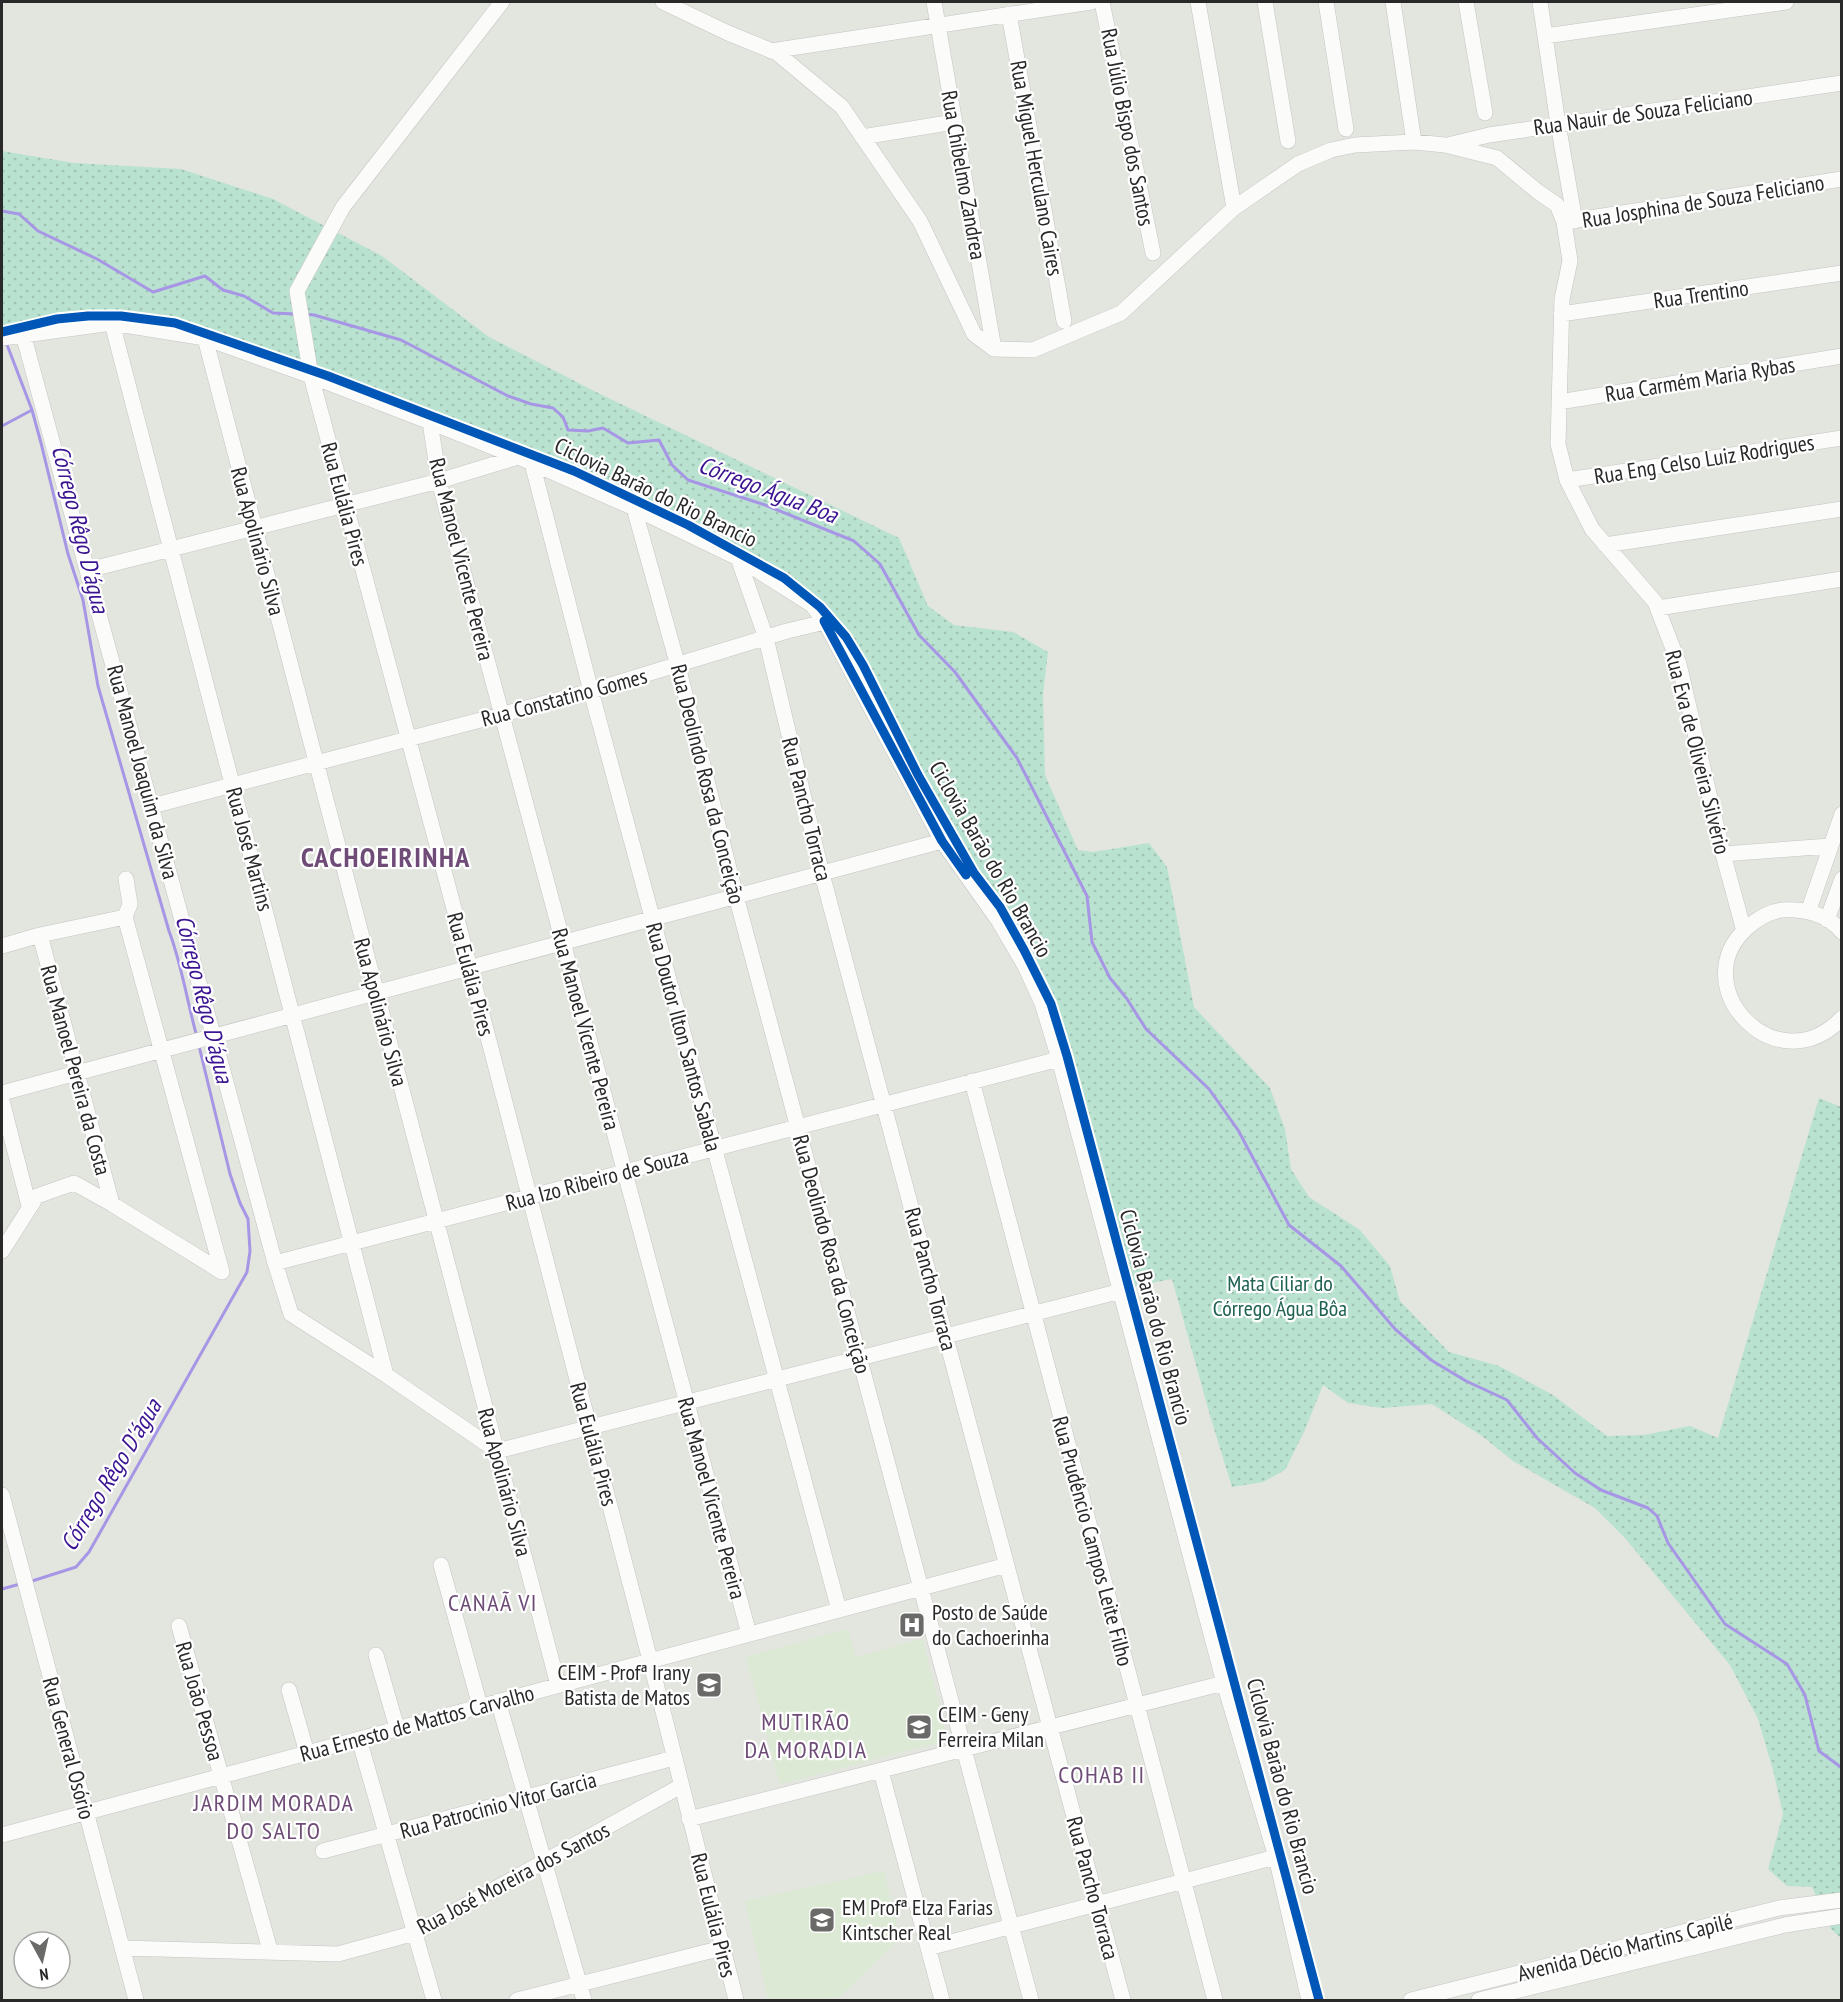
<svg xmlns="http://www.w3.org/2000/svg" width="1843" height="2002" font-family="'PT Sans Narrow',sans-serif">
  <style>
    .education { fill: #dce9d4 }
    .grass { fill: url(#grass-dots) }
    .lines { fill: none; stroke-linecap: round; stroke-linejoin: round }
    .stream { stroke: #a796e5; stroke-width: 3 }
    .minor-casing { stroke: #c5c4c4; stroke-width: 16 }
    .minor { stroke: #fbfbfa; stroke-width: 15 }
    .cycleway-casing { stroke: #fff; stroke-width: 13 }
    .cycleway { stroke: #0057b8; stroke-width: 9 }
    .labels { text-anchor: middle; stroke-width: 4.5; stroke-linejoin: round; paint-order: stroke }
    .street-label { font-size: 22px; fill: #292929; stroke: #fff }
    .park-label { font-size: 22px; fill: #1d6151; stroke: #fff }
    .poi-label { font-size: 22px; fill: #292929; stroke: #fff; text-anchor: start }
    .water-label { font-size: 24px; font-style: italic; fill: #3b1491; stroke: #fff }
    .neighbourhood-label { font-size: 24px; letter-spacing: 1.5px; fill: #6e4c77; stroke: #fff }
    .district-label { font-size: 28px; font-weight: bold; letter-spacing: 1.5px; fill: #6e4c77; stroke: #fff }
  </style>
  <defs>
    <pattern id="grass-dots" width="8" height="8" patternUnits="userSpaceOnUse" patternTransform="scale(1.5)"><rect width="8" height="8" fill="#bae2d0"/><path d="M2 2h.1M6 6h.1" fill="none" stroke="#a0c2b3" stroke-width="1.8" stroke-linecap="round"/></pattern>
  </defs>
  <rect width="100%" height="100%" fill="#e2e6de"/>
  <!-- education -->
  <path class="education" d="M848,1629L856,1657L922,1639L948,1740L780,1784L746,1657Z
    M884,1871L900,1939L839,1997L817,2000H768L745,1901Z"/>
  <!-- grass -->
  <path class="grass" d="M2,151L74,163L181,169L273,199L382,256L489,337L598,393L899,538L928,606L954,625L1013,632L1048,652L1043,694L1045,775L1078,850L1093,852L1149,843L1167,867L1194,1007L1270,1088L1285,1129L1291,1169L1309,1197L1360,1230L1390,1266L1400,1301L1449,1352L1499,1366L1553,1395L1607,1436L1644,1435L1690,1426L1718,1438L1819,1098L1841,1107V1938L1831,1929L1812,1887L1787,1886L1768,1869L1783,1814L1773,1770L1758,1719L1730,1665L1625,1538L1595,1508L1513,1461L1482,1436L1432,1404L1382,1408L1348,1403L1323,1385L1304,1432L1285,1470L1263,1482L1232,1487L1211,1419L1172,1279L1135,1286L1073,1056L1054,1001L1037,963L1008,916L954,836L840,624L821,603L797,583L745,550L642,499L532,451L427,409L204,331L110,319L2,336Z"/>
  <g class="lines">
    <!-- stream -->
    <path class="stream" d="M2,211L19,214L38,231L97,259L153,292L205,276L223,290L244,296L273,313L296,314
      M305,314L314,315L401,340L508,396L531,404L553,408L563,417L568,430L588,431L603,428L628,443L659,440L672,465L688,480L765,505L854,541L880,564L919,635L955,672L1017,758L1087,896L1092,942L1110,978L1127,999L1146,1029L1209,1089L1238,1130L1289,1225L1341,1266L1395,1329L1431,1360L1466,1381L1507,1400L1537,1438L1575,1473L1601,1490L1648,1508L1657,1516L1668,1543L1725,1624L1787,1664L1805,1695L1819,1751L1842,1768
      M6,342L32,410L41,443L68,554L83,600L98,686L169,931C182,965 187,1002 197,1037
      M2,426L32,410
      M29,1582L76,1567L89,1552L247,1272L250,1251L248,1219L240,1203L230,1174L199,1046
      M2,1589L20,1584"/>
    <defs>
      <path id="minor" d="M502,2L343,207L297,291L311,376L470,968L650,1660L736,2000
        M663,2L728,33L777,53L842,107L920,221L974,334L994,349L1033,350L1121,313L1234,208L1298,164L1331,150L1355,145L1414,142L1445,145L1497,158L1537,191L1557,205L1564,222L1570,261L1562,299L1558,444L1567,480L1592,529L1655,602L1679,664L1723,854L1744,931
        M934,2L994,349
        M1102,2L1153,253
        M1198,2L1234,208
        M1265,2L1288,141
        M1326,2L1346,129
        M1393,2L1414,142
        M1466,2L1485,113
        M1540,2L1558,124L1575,221
        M1009,14L1064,321
        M1545,36L1786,2
        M771,51L1091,2
        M862,137L954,122
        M1448,145L1489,135L1842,83
        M1564,222L1842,179
        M1561,314L1842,273
        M112,323L386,1375
        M23,334L275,1263L291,1314L386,1375L497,1451L1121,1291
        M2,338L112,323L205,338L311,376L430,422L518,457L634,508L738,558L812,605L825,622L942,841L998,920L1025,966L1042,1003L1059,1059L1224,1683L1276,1857L1309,2000
        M205,338L558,1685
        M1559,402L1842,356
        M430,422L439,481L749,1634
        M532,463L591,691L839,1610
        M1567,480L1842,438
        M634,508L678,666L736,896L1031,2000
        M1605,545L1842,509
        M738,558L766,638L822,874L1123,2000
        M88,570L439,481L518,457
        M1658,608L1842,579
        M152,806L591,691L787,631L825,622
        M1723,854L1830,846
        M1808,912L1842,814
        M125,917L222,1272
        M125,917L130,904L126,879
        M1827,920L1842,879
        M1842,932C1828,914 1804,909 1783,910C1770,911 1757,919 1747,928C1683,985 1776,1087 1842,1018
        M40,935L112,1204
        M2,946L40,935L125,917
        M972,1081L1215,2000
        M2,1093L942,841
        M2,1101L29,1206
        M2,1251L37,1196L74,1183L112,1204L222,1272
        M275,1263L1059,1059
        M2,1495L136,2000
        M441,1565L480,1706
        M179,1626L270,1950
        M376,1655L397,1728
        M289,1690L307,1753
        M498,1701L584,2000
        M359,1739L434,2000
        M881,1771L942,2000
        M689,1819L1224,1683
        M2,1835L1007,1565
        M323,1851L674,1758
        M123,1948L338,1954L415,1933L681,1786
        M928,1948L1276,1857
        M517,2000L722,1948
        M1411,2000L1779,1908L1842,1900
        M1479,2000L1785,1925L1842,1916"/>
    </defs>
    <!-- minor casing -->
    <use href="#minor" class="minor-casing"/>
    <!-- minor -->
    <use href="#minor" class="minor"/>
    <defs>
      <path id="cycleway" d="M2,332L57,319L88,316H121L175,323L328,376L574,471L688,525L784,578L820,607L846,637L863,665L918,775L974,873L1000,907L1024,950L1051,1004L1067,1056L1319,2000
        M824,621L942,841L966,875"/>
    </defs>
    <!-- cycleway casing -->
    <use href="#cycleway" class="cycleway-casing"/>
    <!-- cycleway -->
    <use href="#cycleway" class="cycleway"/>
  </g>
  <!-- icons -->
  <defs>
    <symbol id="hospital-square" viewBox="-11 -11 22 22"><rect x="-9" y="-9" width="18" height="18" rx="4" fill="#6a6b68" stroke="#fff"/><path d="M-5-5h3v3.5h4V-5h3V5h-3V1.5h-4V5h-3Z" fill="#fff"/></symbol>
    <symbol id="school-square" viewBox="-11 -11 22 22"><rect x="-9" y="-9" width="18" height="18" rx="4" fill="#6a6b68" stroke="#fff"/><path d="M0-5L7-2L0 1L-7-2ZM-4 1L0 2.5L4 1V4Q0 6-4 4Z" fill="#fff"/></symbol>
  </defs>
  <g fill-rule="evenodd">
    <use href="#hospital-square" x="897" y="1610" width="30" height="30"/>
    <use href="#school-square" x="694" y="1670" width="30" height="30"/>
    <use href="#school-square" x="904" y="1712" width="30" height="30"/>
    <use href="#school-square" x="807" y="1905" width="30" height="30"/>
  </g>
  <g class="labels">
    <!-- street labels -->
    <g class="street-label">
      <text transform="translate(1643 112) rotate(-8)" y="8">Rua Nauir de Souza Feliciano</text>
      <text transform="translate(1128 127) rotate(79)" y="8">Rua Júlio Bispo dos Santos</text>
      <text transform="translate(1037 168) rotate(80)" y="8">Rua Miguel Herculano Caires</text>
      <text transform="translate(964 175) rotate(80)" y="8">Rua Chibelmo Zandrea</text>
      <text transform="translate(1703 201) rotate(-9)" y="8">Rua Josphina de Souza Feliciano</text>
      <text transform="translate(1701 294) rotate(-8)" y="8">Rua Trentino</text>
      <text transform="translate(1700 379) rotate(-9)" y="8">Rua Carmém Maria Rybas</text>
      <text transform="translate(1704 459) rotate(-9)" y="8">Rua Eng Celso Luiz Rodrigues</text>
      <text transform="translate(656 492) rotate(26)" y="8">Ciclovia Barão do Rio Brancio</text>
      <text transform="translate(345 504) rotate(75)" y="8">Rua Eulália Pires</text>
      <text transform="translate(258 541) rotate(75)" y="8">Rua Apolinário Silva</text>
      <text transform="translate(462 559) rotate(76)" y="8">Rua Manoel Vicente Pereira</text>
      <text transform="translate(564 697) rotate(-15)" y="8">Rua Constatino Gomes</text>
      <text transform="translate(1698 752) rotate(76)" y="8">Rua Eva de Oliveira Silvério</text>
      <text transform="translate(143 772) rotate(75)" y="8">Rua Manoel Joaquim da Silva</text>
      <text transform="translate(708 784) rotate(76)" y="8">Rua Deolindo Rosa da Conceição</text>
      <text transform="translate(807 809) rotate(76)" y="8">Rua Pancho Torraca</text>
      <text transform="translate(250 849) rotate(75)" y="8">Rua José Martins</text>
      <text transform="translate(991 859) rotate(60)" y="8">Ciclovia Barão do Rio Brancio</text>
      <text transform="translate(471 974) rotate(75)" y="8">Rua Eulália Pires</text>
      <text transform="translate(381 1012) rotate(75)" y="8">Rua Apolinário Silva</text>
      <text transform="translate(586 1029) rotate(75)" y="8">Rua Manoel Vicente Pereira</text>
      <text transform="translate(684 1037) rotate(75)" y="8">Rua Doutor Ilton Santos Sabala</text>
      <text transform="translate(76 1070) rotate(75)" y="8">Rua Manoel Pereira da Costa</text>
      <text transform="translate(597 1179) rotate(-15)" y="8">Rua Izo Ribeiro de Souza</text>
      <text transform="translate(832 1254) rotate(75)" y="8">Rua Deolindo Rosa da Conceição</text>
      <text transform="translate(931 1279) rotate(75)" y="8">Rua Pancho Torraca</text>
      <text transform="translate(1156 1317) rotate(75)" y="8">Ciclovia Barão do Rio Brancio</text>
      <text transform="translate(594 1444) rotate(75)" y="8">Rua Eulália Pires</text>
      <text transform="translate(505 1482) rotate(75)" y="8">Rua Apolinário Silva</text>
      <text transform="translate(712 1498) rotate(75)" y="8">Rua Manoel Vicente Pereira</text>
      <text transform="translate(1093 1541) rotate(75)" y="8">Rua Prudêncio Campos Leite Filho</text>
      <text transform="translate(200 1701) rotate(74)" y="8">Rua João Pessoa</text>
      <text transform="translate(417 1723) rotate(-15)" y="8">Rua Ernesto de Mattos Carvalho</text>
      <text transform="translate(69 1748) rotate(75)" y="8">Rua General Osório</text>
      <text transform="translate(1283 1786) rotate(75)" y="8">Ciclovia Barão do Rio Brancio</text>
      <text transform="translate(498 1805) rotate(-15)" y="8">Rua Patrocinio Vitor Garcia</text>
      <text transform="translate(513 1878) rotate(-28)" y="8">Rua José Moreira dos Santos</text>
      <text transform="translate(1093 1888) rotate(75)" y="8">Rua Pancho Torraca</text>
      <text transform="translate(714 1915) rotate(76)" y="8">Rua Eulália Pires</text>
      <text transform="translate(1625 1947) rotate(-14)" y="8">Avenida Décio Martins Capilé</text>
    </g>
    <!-- park labels -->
    <g class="park-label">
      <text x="1280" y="1291">Mata Ciliar do<tspan x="1280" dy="25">Córrego Água Bôa</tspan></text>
    </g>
    <!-- poi labels -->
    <g class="poi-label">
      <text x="932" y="1620">Posto de Saúde<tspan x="932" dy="25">do Cachoerinha</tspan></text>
      <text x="690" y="1680" text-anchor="end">CEIM - Profª Irany<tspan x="690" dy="25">Batista de Matos</tspan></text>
      <text x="938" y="1722">CEIM - Geny<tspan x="938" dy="25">Ferreira Milan</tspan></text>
      <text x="842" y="1915">EM Profª Elza Farias<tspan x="842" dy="25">Kintscher Real</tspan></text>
    </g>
    <!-- water labels -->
    <g class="water-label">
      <text transform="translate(768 490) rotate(21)" y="8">Córrego Água Boa</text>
      <text transform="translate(80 529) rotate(76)" y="8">Córrego Rêgo D'água</text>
      <text transform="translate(204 999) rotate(76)" y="8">Córrego Rêgo D'água</text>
      <text transform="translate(111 1475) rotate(-59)" y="8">Córrego Rêgo D'água</text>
    </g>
    <!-- neighbourhood labels -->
    <g class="neighbourhood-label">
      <text x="493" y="1611">CANAÃ VI</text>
      <text x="806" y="1730">MUTIRÃO<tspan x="806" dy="28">DA MORADIA</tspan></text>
      <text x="1102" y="1783">COHAB II</text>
      <text x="274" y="1811">JARDIM MORADA<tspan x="274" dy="28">DO SALTO</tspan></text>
    </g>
    <!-- district labels -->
    <g class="district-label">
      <text x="386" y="867">CACHOEIRINHA</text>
    </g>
  </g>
  <!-- border -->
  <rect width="1843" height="2002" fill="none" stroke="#292929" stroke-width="6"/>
  <!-- north arrow -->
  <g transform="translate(42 1960) rotate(172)"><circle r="28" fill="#ffffff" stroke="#a9a9a9" stroke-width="1.5"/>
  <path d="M0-4.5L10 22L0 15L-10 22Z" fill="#6a6b68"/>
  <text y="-9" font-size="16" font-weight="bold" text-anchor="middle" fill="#292929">N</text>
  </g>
</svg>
